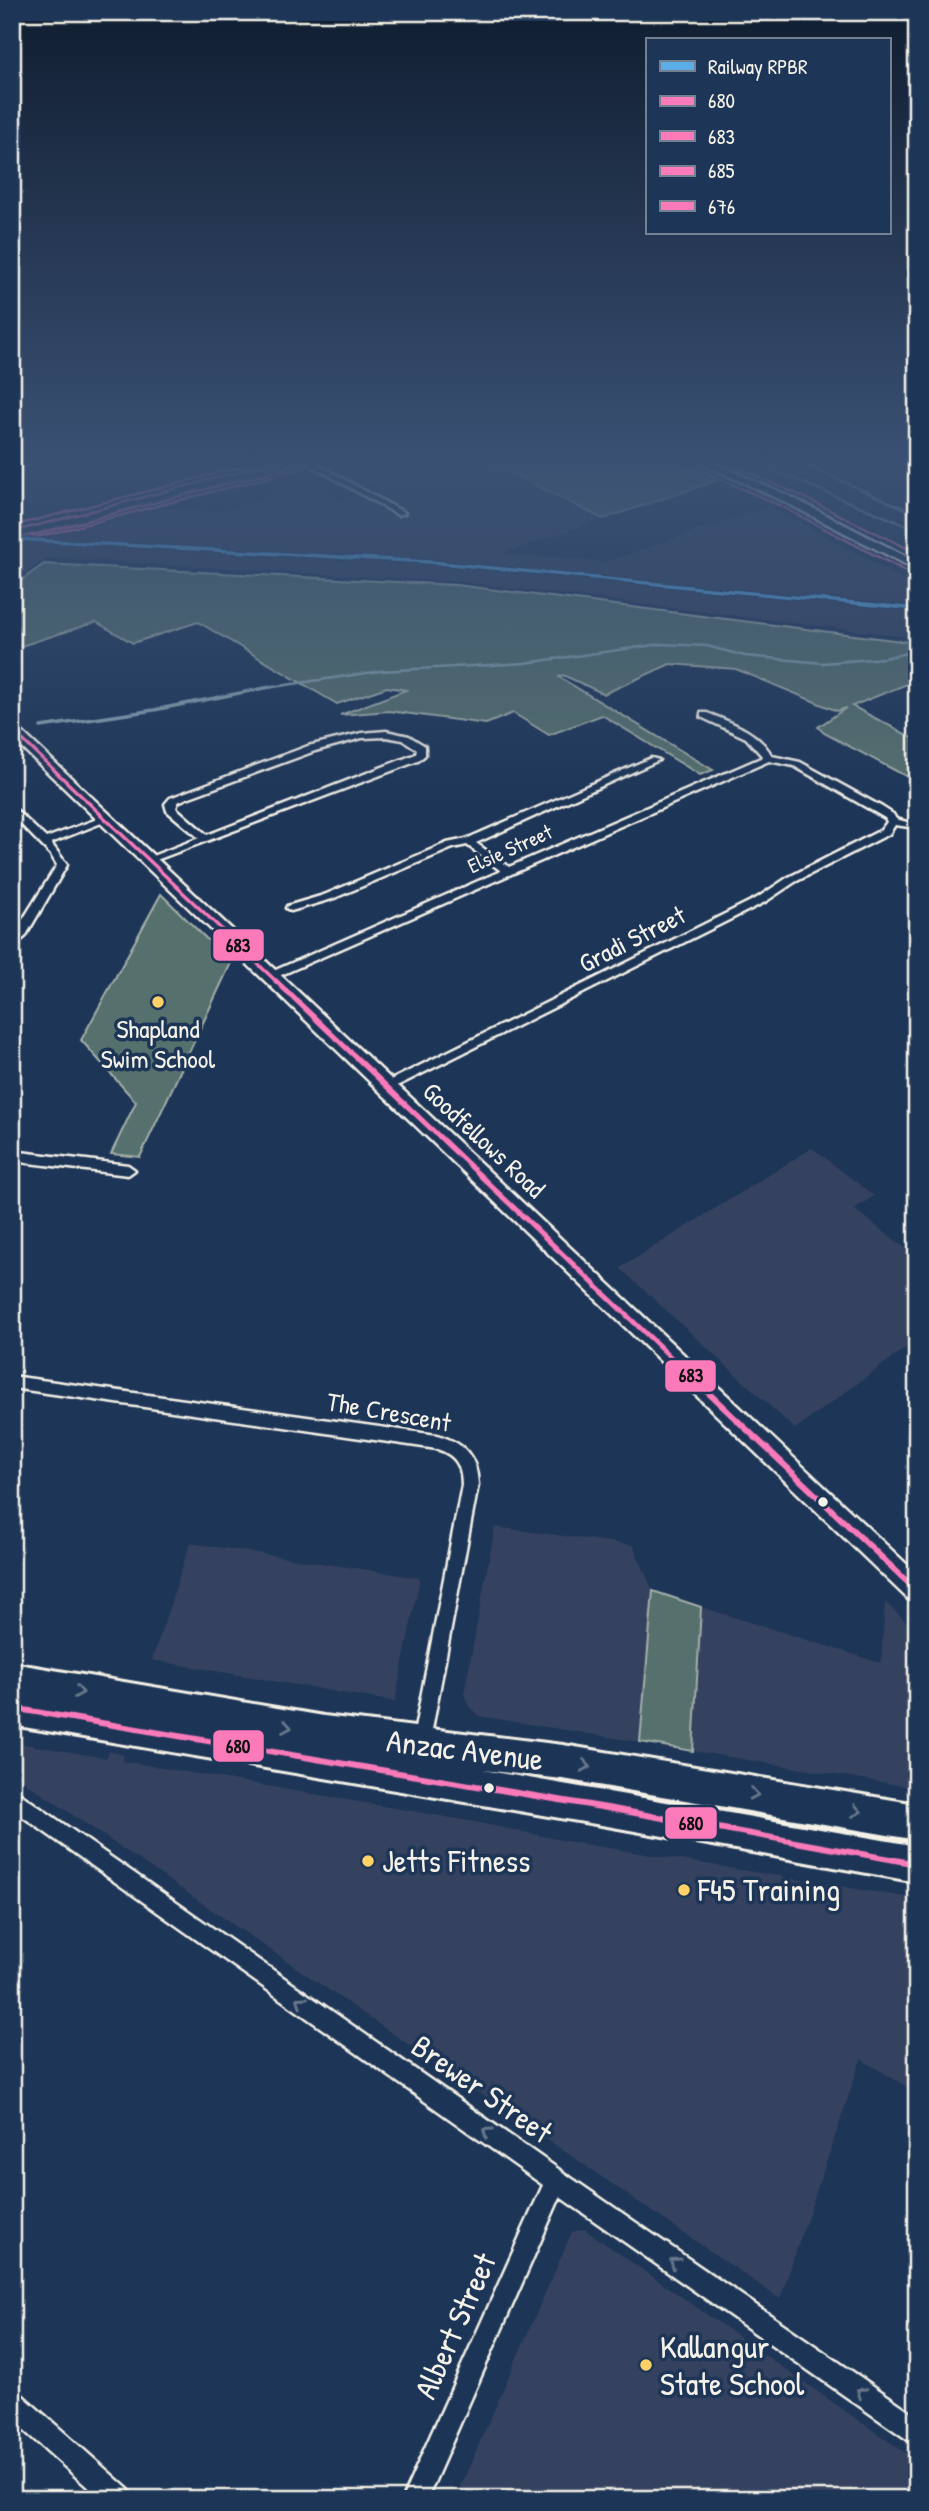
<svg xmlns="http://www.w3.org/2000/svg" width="929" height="2511" font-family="'Patrick Hand',sans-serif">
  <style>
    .built { fill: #34435f }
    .green { fill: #56706d; stroke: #a5b0aa; stroke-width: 2 }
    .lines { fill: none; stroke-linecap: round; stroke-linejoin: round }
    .stream-far1 { stroke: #8aa2b0; stroke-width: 2.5 }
    .stream { stroke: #8aa2b0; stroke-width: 3.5 }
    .street-casing { stroke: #f4f1e8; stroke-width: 5 }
    .secondary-casing { stroke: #f4f1e8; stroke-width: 5 }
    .highway-casing { stroke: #f4f1e8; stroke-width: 6 }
    .street { fill: #1d3557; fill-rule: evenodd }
    .secondary { fill: #1d3557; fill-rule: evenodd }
    .highway { fill: #1d3557; fill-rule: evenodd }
    .bus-1-far1-casing { stroke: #1d3557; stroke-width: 11 }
    .bus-1-casing { stroke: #1d3557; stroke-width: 14 }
    .bus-2-far3-casing { stroke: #1d3557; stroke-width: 5 }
    .bus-2-far2-casing { stroke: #1d3557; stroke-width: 7 }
    .bus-2-far1-casing { stroke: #1d3557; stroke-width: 10 }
    .bus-2-casing { stroke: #1d3557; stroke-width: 11 }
    .bus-3-casing { stroke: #1d3557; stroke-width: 5 }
    .bus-4-casing { stroke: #1d3557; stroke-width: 5 }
    .bus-5-casing { stroke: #1d3557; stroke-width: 5 }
    .bus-1-far1 { stroke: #fa7aba; stroke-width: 6 }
    .bus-1 { stroke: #fa7aba; stroke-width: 9 }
    .bus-2-far3 { stroke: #fa7aba; stroke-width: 2.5 }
    .bus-2-far2 { stroke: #fa7aba; stroke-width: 3.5 }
    .bus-2-far1 { stroke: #fa7aba; stroke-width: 5 }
    .bus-2 { stroke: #fa7aba; stroke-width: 6 }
    .bus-3 { stroke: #fa7aba; stroke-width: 2.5 }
    .bus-4 { stroke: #fa7aba; stroke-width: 2.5 }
    .bus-5 { stroke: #fa7aba; stroke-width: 2.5 }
    .rail-1-casing { stroke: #1d3557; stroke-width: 6 }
    .rail-1 { stroke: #5bade8; stroke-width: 3.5 }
    .oneway { stroke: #68778a }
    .poi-dot { fill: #ffd166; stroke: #1d3557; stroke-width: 2.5 }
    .bus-dot { fill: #f4f1e8; stroke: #1d3557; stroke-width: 2.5 }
    .labels { text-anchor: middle; stroke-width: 7; stroke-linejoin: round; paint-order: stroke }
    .far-street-label { font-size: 21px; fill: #f4f1e8; stroke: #1d3557 }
    .street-label { font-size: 26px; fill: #f4f1e8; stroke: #1d3557 }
    .poi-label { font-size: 26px; fill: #f4f1e8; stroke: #1d3557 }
    .near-street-label { font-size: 32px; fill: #f4f1e8; stroke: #1d3557 }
    .near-poi-label { font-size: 32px; fill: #f4f1e8; stroke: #1d3557; text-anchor: start }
    .line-badge { stroke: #1d3557; stroke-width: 2.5 }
    .pale-badge-label { font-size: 19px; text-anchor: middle; font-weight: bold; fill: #111 }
  </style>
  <rect width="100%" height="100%" fill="#1d3557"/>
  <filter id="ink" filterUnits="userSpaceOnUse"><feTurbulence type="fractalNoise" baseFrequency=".0143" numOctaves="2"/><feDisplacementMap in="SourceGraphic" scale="14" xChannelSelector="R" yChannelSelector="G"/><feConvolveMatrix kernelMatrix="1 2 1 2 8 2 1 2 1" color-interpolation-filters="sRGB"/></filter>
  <g filter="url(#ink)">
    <!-- built -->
    <path class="built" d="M335,460H485L603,519L505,553L605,562L769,506L917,586V638L460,582L47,558L12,582V544L153,506L157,508L220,511L313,485L341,500L379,488L334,463Z
      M812,1148L874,1196L854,1209L917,1257V1340L795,1429L620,1268Z
      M495,1527L633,1545L653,1591L640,1742L479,1716L469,1707L464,1694Z
      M190,1543L420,1578L395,1702L152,1660Z
      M885,1602L917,1632V1788L693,1751L701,1607L881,1663Z
      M12,1742L106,1758L109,1751L124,1755L122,1761L475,1822L566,1841L917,1899V2093L861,2059L780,2299L12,1773Z
      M584,2229L917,2461V2499H455L572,2232Z"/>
    <!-- green -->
    <path class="green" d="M485,460H666L719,480L603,519Z
      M44,564L456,585L917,643V680L852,706L917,740V782L824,733L818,727L846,708L837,711L736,669L670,664L604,694L563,675L559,677L713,770L700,775L602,715L549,735L513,713L486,724L389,711L340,715L406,690L387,687L337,704L198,622L133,643L96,622L12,649V587Z
      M161,894L231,963L140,1157L111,1154L136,1102L81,1040Z
      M653,1591L701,1607L693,1751L640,1742Z"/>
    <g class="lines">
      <!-- stream-far1 -->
      <path class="stream-far1" d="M748,460L917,530
        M811,460L805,465L917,514
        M266,688L380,671L525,663L662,644L707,646L745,656L823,663L884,658L917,651"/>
      <!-- stream -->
      <path class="stream" d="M41,727L154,710L275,686"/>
      <defs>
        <path id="street" d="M36,460H48L12,468V464Z
          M302,460H309L405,513L398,515Z
          M701,713H707C732,723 758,731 772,756L800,762L882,807L893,814L896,819L914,824L909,827L895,825L889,834L795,882L765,902L385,1092L381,1091L379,1088L381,1085L757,898L787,878L881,830L887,822L885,818L794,766L769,761L272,979L268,980L262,976L501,871L467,845L453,848L332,899L291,911L286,908L287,906L324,895L447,843L466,839L651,758L659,760L476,843L509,867L763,757L746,738L701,717Z
          M386,731L409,736L425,746V755L418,761L151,862L147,863L142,860L199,838L167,811L165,804L170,798L308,746L362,733ZM386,737L403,740L417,749L416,754L207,835L176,808L178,802L187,798L315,751L362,738Z
          M12,806L46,838L100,818L109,820L51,843L67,865L25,937L12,947V937L57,865L51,855L12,815Z
          M12,1151L128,1165L135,1170L128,1175L12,1161Z
          M12,1376L437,1435C464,1443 477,1456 478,1485L428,1751L421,1753L414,1751L412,1744L462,1485C462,1466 456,1455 437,1449L12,1388Z
          M12,1788L564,2173L917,2416V2443L908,2440L560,2197L427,2499H402L543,2185L12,1809Z
          M12,2391L21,2394L129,2490L132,2499H101L12,2420Z"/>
        <path id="secondary" d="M292,460H307L12,538V532Z
          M694,460H706L789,496L917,562V570L781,500Z
          M12,726L17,727L917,1574V1603L908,1599L12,738Z"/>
        <path id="highway" d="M12,1663L324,1716L563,1745L917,1804V1840L563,1779L483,1770L917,1846V1882L613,1827L12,1725Z"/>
      </defs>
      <!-- street casing -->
      <use href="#street" class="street-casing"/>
      <!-- secondary casing -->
      <use href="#secondary" class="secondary-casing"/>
      <!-- highway casing -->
      <use href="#highway" class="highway-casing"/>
      <!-- street -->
      <use href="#street" class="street"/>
      <!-- secondary -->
      <use href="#secondary" class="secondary"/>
      <!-- highway -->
      <use href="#highway" class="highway"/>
      <defs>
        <path id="bus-1-far1" d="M12,1708L613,1809L917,1864"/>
        <path id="bus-1" d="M912,1863L917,1864"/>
        <path id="bus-2-far3" d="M720,460L795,493L917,553
          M12,532L284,460"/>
        <path id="bus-2-far2" d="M12,730L278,983"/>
        <path id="bus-2-far1" d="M276,981L681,1367"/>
        <path id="bus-2" d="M679,1365L917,1591"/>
        <path id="bus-3" d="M695,468L781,506L913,575
          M14,543L304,468"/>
        <path id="bus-4" d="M12,526L269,460"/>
        <path id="bus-5" d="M14,540L286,468"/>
      </defs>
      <!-- bus-1-far1 casing -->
      <use href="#bus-1-far1" class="bus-1-far1-casing"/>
      <!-- bus-1 casing -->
      <use href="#bus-1" class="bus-1-casing"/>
      <!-- bus-2-far3 casing -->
      <use href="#bus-2-far3" class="bus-2-far3-casing"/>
      <!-- bus-2-far2 casing -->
      <use href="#bus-2-far2" class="bus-2-far2-casing"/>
      <!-- bus-2-far1 casing -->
      <use href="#bus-2-far1" class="bus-2-far1-casing"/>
      <!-- bus-2 casing -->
      <use href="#bus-2" class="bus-2-casing"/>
      <!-- bus-3 casing -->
      <use href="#bus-3" class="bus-3-casing"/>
      <!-- bus-4 casing -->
      <use href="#bus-4" class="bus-4-casing"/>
      <!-- bus-5 casing -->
      <use href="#bus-5" class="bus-5-casing"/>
      <!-- bus-1-far1 -->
      <use href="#bus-1-far1" class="bus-1-far1"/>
      <!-- bus-1 -->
      <use href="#bus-1" class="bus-1"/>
      <!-- bus-2-far3 -->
      <use href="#bus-2-far3" class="bus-2-far3"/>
      <!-- bus-2-far2 -->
      <use href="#bus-2-far2" class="bus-2-far2"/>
      <!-- bus-2-far1 -->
      <use href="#bus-2-far1" class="bus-2-far1"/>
      <!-- bus-2 -->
      <use href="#bus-2" class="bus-2"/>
      <!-- bus-3 -->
      <use href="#bus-3" class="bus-3"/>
      <!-- bus-4 -->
      <use href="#bus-4" class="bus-4"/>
      <!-- bus-5 -->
      <use href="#bus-5" class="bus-5"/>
      <defs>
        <path id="rail-1" d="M12,539L430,562L917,609"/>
      </defs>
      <!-- rail-1 casing -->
      <use href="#rail-1" class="rail-1-casing"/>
      <!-- rail-1 -->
      <use href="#rail-1" class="rail-1"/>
    </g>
    <!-- one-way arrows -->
    <defs><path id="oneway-chevron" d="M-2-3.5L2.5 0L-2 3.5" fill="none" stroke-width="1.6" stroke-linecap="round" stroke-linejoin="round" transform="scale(1.75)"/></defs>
    <g class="oneway">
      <use href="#oneway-chevron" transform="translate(79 1692) rotate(10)"/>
      <use href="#oneway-chevron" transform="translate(287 1727) rotate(10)"/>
      <use href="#oneway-chevron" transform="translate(586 1766) rotate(9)"/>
      <use href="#oneway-chevron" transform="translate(754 1794) rotate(9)"/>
      <use href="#oneway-chevron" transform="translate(857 1811) rotate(10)"/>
      <use href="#oneway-chevron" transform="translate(301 2001) rotate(-145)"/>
      <use href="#oneway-chevron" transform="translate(487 2132) rotate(-145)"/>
      <use href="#oneway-chevron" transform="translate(674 2262) rotate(-145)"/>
      <use href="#oneway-chevron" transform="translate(861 2392) rotate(-145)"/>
    </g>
  </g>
  <!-- sky -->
  <linearGradient id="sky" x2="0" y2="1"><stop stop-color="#101d30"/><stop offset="0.57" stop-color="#3a5174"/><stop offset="1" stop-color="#3a5174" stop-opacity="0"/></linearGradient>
  <rect width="929" height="811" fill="url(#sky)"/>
  <!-- markers -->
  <g class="poi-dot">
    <circle cx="158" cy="1002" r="7"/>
    <circle cx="368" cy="1861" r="7"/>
    <circle cx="684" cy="1890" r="7"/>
    <circle cx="646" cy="2365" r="7"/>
  </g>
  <g class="bus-dot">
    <circle cx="823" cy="1502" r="6"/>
    <circle cx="489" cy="1788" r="6"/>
  </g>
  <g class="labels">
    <!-- far-street labels -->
    <g class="far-street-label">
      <text transform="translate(510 849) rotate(-24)" y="7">Elsie Street</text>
    </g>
    <!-- street labels -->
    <g class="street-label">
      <text transform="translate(632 939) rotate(-27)" y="9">Gradi Street</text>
      <text transform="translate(484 1140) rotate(43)" y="9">Goodfellows Road</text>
      <text transform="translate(389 1412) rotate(10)" y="9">The Crescent</text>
    </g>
    <!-- poi labels -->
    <g class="poi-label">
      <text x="158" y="1038">Shapland<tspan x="158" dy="30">Swim School</tspan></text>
    </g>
    <!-- near-street labels -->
    <g class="near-street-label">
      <text transform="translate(465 1750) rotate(7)" y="11">Anzac Avenue</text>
      <text transform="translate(482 2089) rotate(35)" y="11">Brewer Street</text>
      <text transform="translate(455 2326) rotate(-66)" y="11">Albert Street</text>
    </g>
    <!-- near-poi labels -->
    <g class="near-poi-label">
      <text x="382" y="1872">Jetts Fitness</text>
      <text x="698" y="1901">F45 Training</text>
      <text x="660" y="2358">Kallangur<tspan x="660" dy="37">State School</tspan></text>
    </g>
  </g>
  <g class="line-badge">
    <rect x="212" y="928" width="53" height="34" rx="7" fill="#fa7aba"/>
    <rect x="664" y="1359" width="53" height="34" rx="7" fill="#fa7aba"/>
    <rect x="212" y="1729" width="53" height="34" rx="7" fill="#fa7aba"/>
    <rect x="664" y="1806" width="54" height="34" rx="7" fill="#fa7aba"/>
  </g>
  <g class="pale-badge-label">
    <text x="238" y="952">683</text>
    <text x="691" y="1382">683</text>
    <text x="238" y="1753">680</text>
    <text x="691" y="1830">680</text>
  </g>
  <!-- margin -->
  <rect width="929" height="2511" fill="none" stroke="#1d3557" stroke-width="42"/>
  <rect x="21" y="21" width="887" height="2469" fill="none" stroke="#f4f1e8" stroke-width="2.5" filter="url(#ink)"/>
  <!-- legend -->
  <rect x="646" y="38" width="245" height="196" fill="#1d3557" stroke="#738091" stroke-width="2"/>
  <rect x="660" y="61" width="35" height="10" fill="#5bade8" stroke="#738091" stroke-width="2"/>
  <text x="708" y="74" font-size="21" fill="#f4f1e8">Railway RPBR</text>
  <rect x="660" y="96" width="35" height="10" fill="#fa7aba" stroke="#738091" stroke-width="2"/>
  <text x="708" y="108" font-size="21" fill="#f4f1e8">680</text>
  <rect x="660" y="131" width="35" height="10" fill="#fa7aba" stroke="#738091" stroke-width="2"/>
  <text x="708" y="144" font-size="21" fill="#f4f1e8">683</text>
  <rect x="660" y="166" width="35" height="10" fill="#fa7aba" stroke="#738091" stroke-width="2"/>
  <text x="708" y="178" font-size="21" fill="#f4f1e8">685</text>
  <rect x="660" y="201" width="35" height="10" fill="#fa7aba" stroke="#738091" stroke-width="2"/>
  <text x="708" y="214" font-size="21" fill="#f4f1e8">676</text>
</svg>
